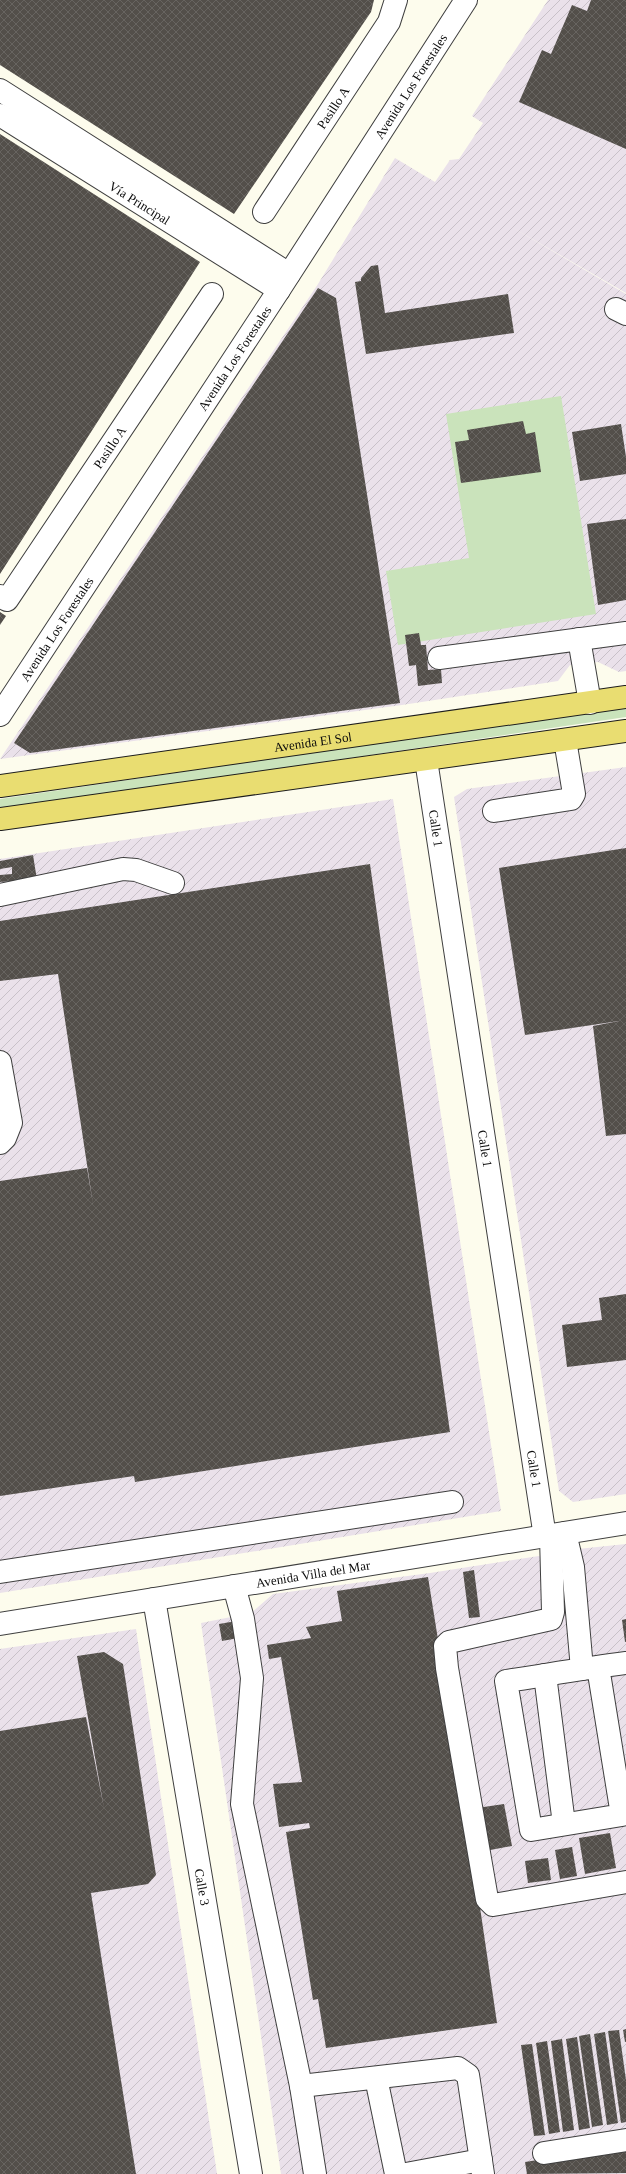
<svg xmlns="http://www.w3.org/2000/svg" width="626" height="2174" font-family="'Times New Roman',serif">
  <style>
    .industrial { fill: url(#industrial-furrows) }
    .grass { fill: #cae3bb }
    .building { fill: url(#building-cross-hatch) }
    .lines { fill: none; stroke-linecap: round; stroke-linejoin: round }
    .minor-casing { stroke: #3f3f3f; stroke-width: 24 }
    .major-casing { stroke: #1d1d1d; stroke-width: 24 }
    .minor { stroke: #fff; stroke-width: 22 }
    .major { stroke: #e9dd71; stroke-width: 22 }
    .labels { text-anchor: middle; stroke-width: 4; stroke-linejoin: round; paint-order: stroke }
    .street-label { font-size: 13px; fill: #0c0c0c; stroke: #fff }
  </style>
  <defs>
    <pattern id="industrial-furrows" width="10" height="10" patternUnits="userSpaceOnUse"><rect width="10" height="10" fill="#eae1ea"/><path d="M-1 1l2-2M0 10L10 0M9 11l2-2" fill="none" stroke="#c8c0c8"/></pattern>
    <pattern id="building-cross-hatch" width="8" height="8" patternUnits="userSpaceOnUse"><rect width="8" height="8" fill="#534f4a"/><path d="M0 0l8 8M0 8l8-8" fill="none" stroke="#676460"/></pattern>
  </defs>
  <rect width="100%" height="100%" fill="#fdfced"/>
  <!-- industrial -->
  <path class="industrial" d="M548,0H626V293L501,221L626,294V671L619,672L598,662L570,665L558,681L402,705L0,759L318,284L395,158L435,182L450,160L459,159L483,123L472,116Z
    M626,767V1494L573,1502L559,1491L454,797L467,789Z
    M393,799L501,1511L0,1593V859Z
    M626,1544V2174H281L201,1623L251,1613L273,1594L430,1573L539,1556L548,1563L578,1549Z
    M136,1629L217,2174H0V1649Z"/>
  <!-- grass -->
  <path class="grass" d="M561,396L596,614L398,645L386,571L469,558L446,414Z
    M626,706V717L0,810V799Z"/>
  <!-- building -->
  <path class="building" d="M0,0H374L371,12L234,214L0,65Z
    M591,0H626V149L519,102L542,50L551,54L572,5L587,11Z
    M0,134L200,262L0,574Z
    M378,265L385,313L508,294L514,333L366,354L355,282L361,281V278L371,266Z
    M318,288L336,298L400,703L30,753L14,743Z
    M523,421L526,434L535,432L541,472L461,483L455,442L469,440L467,430Z
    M621,424L626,457V474L580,481L572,432Z
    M626,519V600L598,605L587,524Z
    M0,612L6,616L0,625Z
    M419,633L421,645H426L428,670L441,669L442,683L418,686L416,665L409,666L405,635Z
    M626,848V1134L606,1136L593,1026L619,1021L525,1035L499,868Z
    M33,855L37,880L14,884V881L0,882V875L12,874V867L0,869V861Z
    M370,864L450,1432L135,1482L134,1476L0,1496V1181L87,1168L93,1204L58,974L0,981V921Z
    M626,1294V1360L567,1367L562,1325L602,1320L599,1298Z
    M474,1570L480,1617L469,1618L463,1572Z
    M428,1577L471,1846L497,2023L326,2048L318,1999L313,2000L286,1832L310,1828L309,1823L279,1827L273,1784L302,1782L281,1657L269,1659L267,1645L311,1638L306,1627L342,1621L337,1591Z
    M626,1619V1642H625L622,1620Z
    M242,1620L244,1637L222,1641L219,1624Z
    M104,1652L123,1664L156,1875L148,1884L91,1893L136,2174H0V1731L86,1717L104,1808L77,1656Z
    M504,1804L512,1846L485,1851L477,1808Z
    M610,1833L616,1868L585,1874L579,1838Z
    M572,1847L577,1876L560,1879L555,1850Z
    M548,1858L551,1880L528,1883L525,1861Z
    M626,2029V2042H625L623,2030Z
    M619,2030L626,2080V2122L621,2123L608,2031Z
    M605,2032L618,2123L607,2125L594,2034Z
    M590,2034L603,2125L592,2127L579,2036Z
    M577,2037L590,2128L579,2130L566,2039Z
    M562,2039L574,2130L563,2132L551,2041Z
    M547,2041L560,2132L549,2134L536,2043Z
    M532,2044L545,2135L534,2136L521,2045Z
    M626,2146V2173L527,2174L525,2162Z"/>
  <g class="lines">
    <defs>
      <g id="minor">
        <path d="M0,90L289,274"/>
        <path id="s1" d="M0,115L279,290"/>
        <path id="s2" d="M264,212L389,22L396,0"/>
        <path d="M616,309L626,314"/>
        <path id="s3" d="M0,596L7,600L212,294"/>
        <path d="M579,639L590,703"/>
        <path d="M439,658L626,633"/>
        <path id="s4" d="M0,715L279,290L466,0"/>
        <path id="s5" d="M426,760L545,1537"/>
        <path d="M494,811L571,799L574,794L565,740"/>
        <path d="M0,895L123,869L136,870L173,883"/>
        <path d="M0,1062L11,1123L5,1138L0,1143"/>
        <path d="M565,1533L573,1567L582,1669"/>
        <path d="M551,1536L553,1612L551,1619L449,1642L445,1646L447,1668L487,1899L493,1905L626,1882"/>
        <path d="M0,1572L452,1502"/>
        <path d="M234,1586L243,1619L252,1678L242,1804L301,2086L315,2174"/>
        <path id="s6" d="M154,1599L251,2174"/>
        <path id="s7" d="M0,1624L626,1523"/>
        <path d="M598,1667L622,1815L531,1830L506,1681C546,1675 586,1668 626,1663"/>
        <path d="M545,1675L564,1824"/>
        <path d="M376,2078L396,2174"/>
        <path d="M301,2086L458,2068L468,2075L483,2174"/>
        <path d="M544,2153L626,2140"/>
        <path d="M406,2174L481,2160"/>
      </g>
      <g id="major">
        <path id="s8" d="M0,786L626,697"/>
        <path d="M0,819L626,731"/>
      </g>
    </defs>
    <!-- minor casing -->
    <use href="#minor" class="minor-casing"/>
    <!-- major casing -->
    <use href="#major" class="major-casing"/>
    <!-- minor -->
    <use href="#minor" class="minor"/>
    <!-- major -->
    <use href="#major" class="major"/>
  </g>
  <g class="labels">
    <!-- street labels -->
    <g class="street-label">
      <text dy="5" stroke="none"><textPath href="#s4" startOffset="751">Avenida Los Forestales</textPath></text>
      <text dy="5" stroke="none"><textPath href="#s2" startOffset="125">Pasillo A</textPath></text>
      <text dy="5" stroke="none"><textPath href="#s1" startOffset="165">Vía Principal</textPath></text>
      <text dy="5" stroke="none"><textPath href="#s4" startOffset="427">Avenida Los Forestales</textPath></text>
      <text dy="5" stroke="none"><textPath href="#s3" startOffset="192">Pasillo A</textPath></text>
      <text dy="5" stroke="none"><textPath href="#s4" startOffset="103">Avenida Los Forestales</textPath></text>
      <text dy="5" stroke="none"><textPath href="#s8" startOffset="316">Avenida El Sol</textPath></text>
      <text dy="5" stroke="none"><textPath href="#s5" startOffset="69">Calle 1</textPath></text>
      <text dy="5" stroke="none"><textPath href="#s5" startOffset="393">Calle 1</textPath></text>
      <text dy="5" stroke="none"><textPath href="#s5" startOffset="717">Calle 1</textPath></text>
      <text dy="5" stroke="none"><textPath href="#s7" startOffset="317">Avenida Villa del Mar</textPath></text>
      <text dy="5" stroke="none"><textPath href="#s6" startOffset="292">Calle 3</textPath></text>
    </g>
  </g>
</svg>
